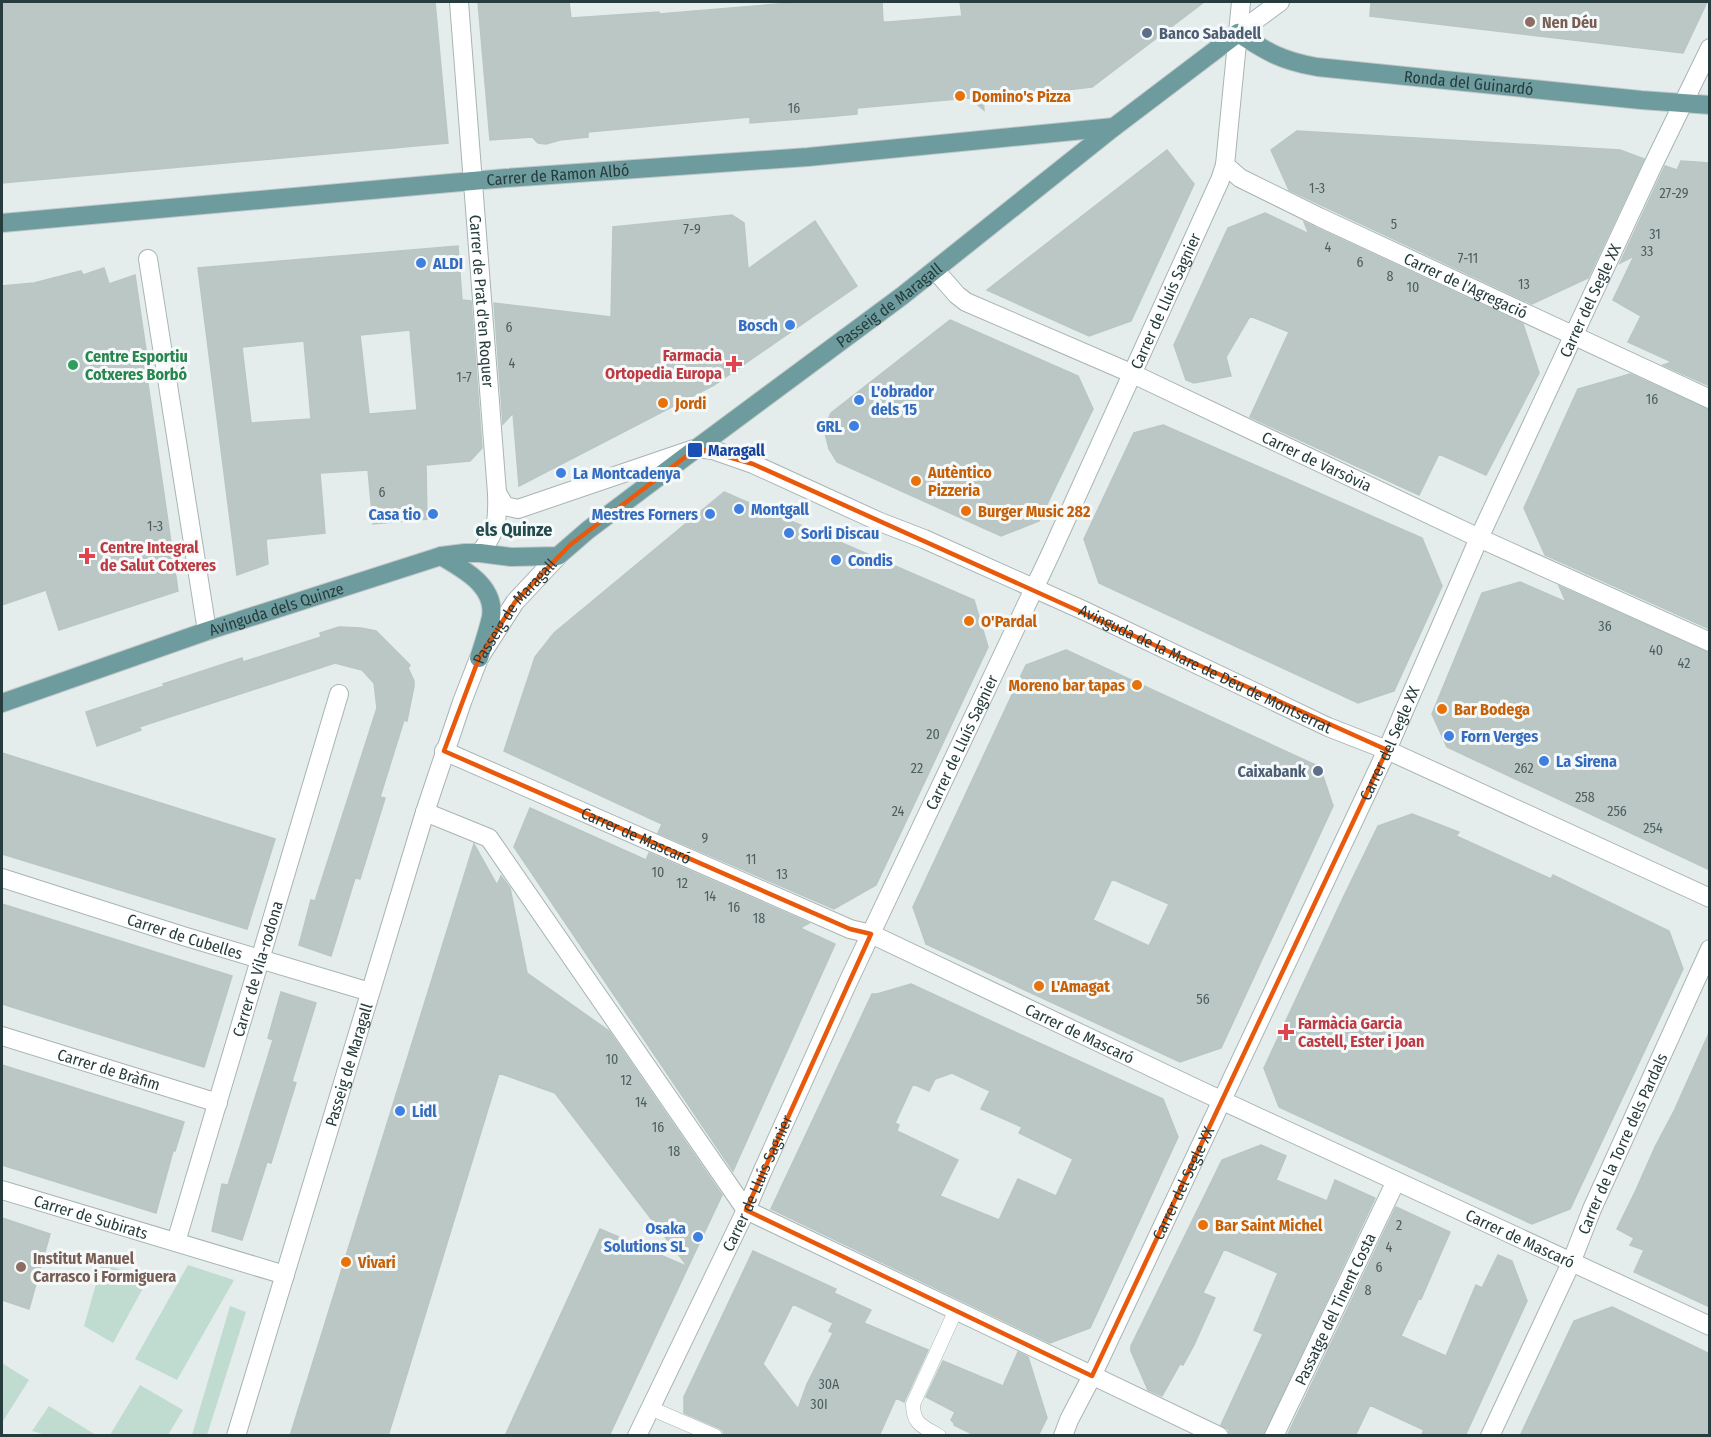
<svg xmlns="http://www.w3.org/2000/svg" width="1711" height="1437" font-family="'Fira Sans Condensed',sans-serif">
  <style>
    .green { fill: #c0dcd0 }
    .building { fill: #bbc7c5; stroke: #b8c6c4; stroke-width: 1.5; fill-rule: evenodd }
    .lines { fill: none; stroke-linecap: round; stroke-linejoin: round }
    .service-casing { stroke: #a8b4b4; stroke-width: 15 }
    .pedestrian-casing { stroke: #a8b4b4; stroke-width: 20 }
    .minor-casing { stroke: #a8b4b4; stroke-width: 20 }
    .tertiary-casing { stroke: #a8b4b4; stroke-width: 20 }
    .secondary-casing { stroke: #a4b7b6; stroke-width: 20 }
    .primary-casing { stroke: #c2c8c9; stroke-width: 20 }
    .service { stroke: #fff; stroke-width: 14 }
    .pedestrian { stroke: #fff; stroke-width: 18 }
    .minor { stroke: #fff; stroke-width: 18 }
    .tertiary { stroke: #fff; stroke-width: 18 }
    .secondary { stroke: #fff; stroke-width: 18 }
    .primary { stroke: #6e9c9e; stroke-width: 18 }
    .marked { fill: none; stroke: #e8590c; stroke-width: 4.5; stroke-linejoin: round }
    .education-dot { fill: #8d6e63; stroke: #f5f9f9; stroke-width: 2 }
    .service-dot { fill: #5c6f8a; stroke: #f5f9f9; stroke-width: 2 }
    .food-dot { fill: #e8710a; stroke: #f5f9f9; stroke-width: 2 }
    .shop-dot { fill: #3f7fe0; stroke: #f5f9f9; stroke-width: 2 }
    .health-dot { fill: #e0444e; stroke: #f5f9f9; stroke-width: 2 }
    .leisure-dot { fill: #2e9e5b; stroke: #f5f9f9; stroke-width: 2 }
    .transit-dot { fill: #1a4fb4; stroke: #f5f9f9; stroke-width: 2 }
    .labels { text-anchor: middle; stroke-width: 6; stroke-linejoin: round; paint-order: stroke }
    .number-label { font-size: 14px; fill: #4b5f5f }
    .education-label { font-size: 16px; font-weight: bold; fill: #785e54; stroke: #f5f9f9; text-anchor: start }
    .service-label { font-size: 16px; font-weight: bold; fill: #4e5e75; stroke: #f5f9f9; text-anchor: start }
    .street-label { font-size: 16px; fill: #263c3d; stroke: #f5f9f9 }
    .food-label { font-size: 16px; font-weight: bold; fill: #c56008; stroke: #f5f9f9; text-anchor: start }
    .shop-label { font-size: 16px; font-weight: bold; fill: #366cbe; stroke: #f5f9f9; text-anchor: start }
    .health-label { font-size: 16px; font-weight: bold; fill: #be3a42; stroke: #f5f9f9; text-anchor: start }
    .leisure-label { font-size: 16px; font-weight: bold; fill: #27864d; stroke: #f5f9f9; text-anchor: start }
    .transit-label { font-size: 16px; font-weight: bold; fill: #164399; stroke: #f5f9f9; text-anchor: start }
    .neighbourhood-label { font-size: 18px; font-weight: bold; fill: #234b4d; stroke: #f5f9f9 }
  </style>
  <rect width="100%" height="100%" fill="#e5edec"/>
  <!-- green -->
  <path class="green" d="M102,1263L148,1279L113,1343L84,1326Z
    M188,1265L234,1280L177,1380L135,1359Z
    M230,1306L246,1312L207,1435H192Z
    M2,1363L29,1380L3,1421H2Z
    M140,1385L183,1410L168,1435H110Z
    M49,1406L96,1435H46L32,1431Z"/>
  <!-- building -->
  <path class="building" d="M2,2H435L448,143L2,183Z
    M478,2H569L571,18L659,12V14L802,2H882L883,22H888L962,16L960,2H1204L1092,87L1066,90V91L1042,100L1011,94L983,97L984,110L969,98L857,108V114L825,117L750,123V117L588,132V137L560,140L546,144L538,143L532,137L490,140Z
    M1371,2H1707L1683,53L1370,16Z
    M1297,131L1620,150L1644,159L1588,278L1532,304L1289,190L1271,150Z
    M1167,150L1194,184L1131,321L1089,336L987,290Z
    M1681,161L1710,163V386L1663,365L1672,362L1628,342L1641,316L1613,300L1634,256L1620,263L1665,166L1677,170Z
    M1265,213L1309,234L1304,222L1523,324L1539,373L1486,475L1439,454L1419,495L1250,417L1289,332L1250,316L1226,357L1231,376L1194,383L1186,380L1174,345L1228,228Z
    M732,215L744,223L748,269L815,221L857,286L714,385L519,486L513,413L503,424L494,303L611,317L613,227Z
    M458,246L462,300L471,301L482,448L470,461L426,465L427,519L373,524L368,470L320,473L325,533L266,539L268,564L237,575L198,268ZM410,330L417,410L369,414L360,335ZM304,341L311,419L251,423L242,347Z
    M104,268L109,284L135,275L146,350L140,352L147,377L178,591L59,630L46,590L2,605V286L34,283L81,271L83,275Z
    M950,320L1078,376L1093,409L1039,521L1001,536L837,462L829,449L824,429L831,413Z
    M1630,374L1710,410V629L1545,555L1524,508L1578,389Z
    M1163,425L1422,538L1442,586L1394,691L1358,703L1099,583L1084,539L1134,433Z
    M724,492L974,600L988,647L876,885L834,909L658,833L662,824L504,751L535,657L554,633Z
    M1520,582L1566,602L1559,586L1710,653V870L1447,747L1432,714L1482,593Z
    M339,627L361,628L376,631L410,665L408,668L414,681V686L407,721L404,720L380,797L385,798L360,879L355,878L331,956L299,945L311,900L315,901L377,708L374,683L362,670L335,663L139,727L141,730L97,746L86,712L164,686L163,684L242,658L243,662L321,637L320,633Z
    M1066,650L1320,767L1333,806L1221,1048L1180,1062L926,944L913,907L1026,665ZM1112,879L1169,904L1149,946L1093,920Z
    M2,753L275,839L247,929L2,854Z
    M530,808L646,860L649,853L809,923L800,928L835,944L733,1171L514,847Z
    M1412,814L1459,832L1456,836L1551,879L1553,875L1669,931L1683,969L1570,1209L1532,1224L1279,1107L1264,1068L1343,898L1378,826Z
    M474,844L497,885L501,876L510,888L527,973L609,1031L722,1195L688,1267L555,1093L499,1073L388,1436H290Z
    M2,904L232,976L204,1067L2,1004Z
    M911,984L1017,1033L1163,1099L1178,1137L1090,1328L1050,1343L771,1209L872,994H877ZM952,1073L990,1091L981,1109L1022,1127L1019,1133L1073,1159L1056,1196L1018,1179L999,1220L940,1196L958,1160L897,1131L899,1125L895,1123L913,1084L929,1091L935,1079Z
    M281,992L316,1003L292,1081L296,1083L271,1163L267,1162L242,1240L212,1231L222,1184L228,1185L273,1040L268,1038Z
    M1710,1031V1307L1634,1272L1644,1250L1630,1245L1634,1238L1617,1229L1636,1190L1655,1147L1674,1111Z
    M2,1065L184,1122L175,1151H173L156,1213L2,1165Z
    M1261,1145L1286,1156L1276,1180L1327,1201L1335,1180L1375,1198L1263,1436H1230L1228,1429L1221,1425L1263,1334L1254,1330L1278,1273L1224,1249L1203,1293L1215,1298L1194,1345L1183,1365L1180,1364L1162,1396L1148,1390L1131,1351V1346L1222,1160Z
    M1396,1207L1450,1232L1421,1299L1419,1298L1401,1336L1446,1356L1476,1285L1482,1288L1498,1255L1512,1261L1527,1301L1465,1436H1421L1424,1430L1370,1405L1355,1436H1287Z
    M2,1218L50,1234L29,1309L2,1300Z
    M600,1229L688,1267L609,1436H505Z
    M753,1251L836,1289L834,1293L871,1310L864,1323L928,1350L904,1402L896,1398L879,1436H724L723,1431L719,1428L684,1413V1397ZM793,1304L833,1323L829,1331L833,1333L807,1384L798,1409L763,1364Z
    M1612,1307L1710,1354V1436H1520L1574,1321Z
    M1018,1352L1028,1357L1047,1418L1038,1436H976L954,1425V1423L951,1420L955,1412L926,1397L943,1361L1003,1386Z"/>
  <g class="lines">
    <defs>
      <path id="service" d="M650,1408L715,1436
        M939,1436C923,1426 913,1425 913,1404L956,1310"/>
      <g id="pedestrian">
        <path id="s1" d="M2,1036L218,1103"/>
        <path id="s2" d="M176,1242L339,694"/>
      </g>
      <g id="minor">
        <path id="s3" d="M459,2L497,493C498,521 497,530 480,553"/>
        <path id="s4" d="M1225,165L1240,178L1319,217L1710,399"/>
        <path d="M148,259L207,631"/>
        <path id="s5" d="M935,270L957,295L966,302L1133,374L1479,538L1710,642"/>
        <path d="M497,493L505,506L518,509L694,449"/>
        <path id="s6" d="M444,751L850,929L871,934L1197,1089L1710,1326"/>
        <path d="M425,812L489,838L746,1210L1219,1436"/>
        <path id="s7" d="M2,878L183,936L370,992"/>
        <path id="s8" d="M2,1190L285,1275"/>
        <path id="s9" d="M637,1436L746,1210L763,1170L848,982L1050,555L1220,180L1225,165L1241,2"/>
        <path id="s10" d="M1063,1436L1069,1420L1092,1376L1387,750L1479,538L1653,165L1710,48"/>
        <path id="s11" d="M1274,1436L1396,1181"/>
        <path id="s12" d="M1490,1436L1571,1263L1592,1209L1710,949"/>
      </g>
      <g id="tertiary">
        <path id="s13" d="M697,448L713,450L753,464L880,522L924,539L1087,612L1328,727L1387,750L1710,898"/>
        <path id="s14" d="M236,1436L425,812L462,702L479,658L515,602L558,556"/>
      </g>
      <path id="secondary" d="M1238,33L1280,2"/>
      <g id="primary">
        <path id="s15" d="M2,223L506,178L808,157L1114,127"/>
        <path d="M441,556C463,569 496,586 491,617C488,631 483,645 479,658"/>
        <path id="s16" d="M2,703L207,631L441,556L465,553H480L511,557L558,556L588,530L697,448L902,296L1114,127L1238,33C1267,52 1282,61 1317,67L1641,100L1710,105"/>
      </g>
    </defs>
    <!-- service casing -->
    <use href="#service" class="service-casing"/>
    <!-- pedestrian casing -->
    <use href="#pedestrian" class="pedestrian-casing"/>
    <!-- minor casing -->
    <use href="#minor" class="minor-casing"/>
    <!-- tertiary casing -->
    <use href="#tertiary" class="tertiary-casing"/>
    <!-- secondary casing -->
    <use href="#secondary" class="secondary-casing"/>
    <!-- primary casing -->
    <use href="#primary" class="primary-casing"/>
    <!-- service -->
    <use href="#service" class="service"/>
    <!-- pedestrian -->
    <use href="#pedestrian" class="pedestrian"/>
    <!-- minor -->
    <use href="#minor" class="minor"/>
    <!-- tertiary -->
    <use href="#tertiary" class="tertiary"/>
    <!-- secondary -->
    <use href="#secondary" class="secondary"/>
    <!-- primary -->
    <use href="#primary" class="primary"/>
  </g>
  <!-- marked area -->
  <path class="marked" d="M697,448L753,464L1387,750L1092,1376L746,1210L871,934L850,929L444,751L479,658L515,602L570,545Z"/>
  <!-- markers -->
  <g class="education-dot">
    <circle cx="1530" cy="22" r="6"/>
    <circle cx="21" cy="1267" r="6"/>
  </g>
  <g class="service-dot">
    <circle cx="1147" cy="33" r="6"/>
    <circle cx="1318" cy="771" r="6"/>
  </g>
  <g class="food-dot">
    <circle cx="960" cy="96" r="6"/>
    <circle cx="663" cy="403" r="6"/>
    <circle cx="916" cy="481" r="6"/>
    <circle cx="966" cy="511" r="6"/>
    <circle cx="969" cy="621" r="6"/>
    <circle cx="1137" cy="685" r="6"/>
    <circle cx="1442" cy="709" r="6"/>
    <circle cx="1039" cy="986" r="6"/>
    <circle cx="1203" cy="1225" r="6"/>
    <circle cx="346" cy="1262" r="6"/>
  </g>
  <g class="shop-dot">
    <circle cx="421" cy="263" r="6"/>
    <circle cx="790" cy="325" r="6"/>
    <circle cx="859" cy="400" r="6"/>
    <circle cx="854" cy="426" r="6"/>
    <circle cx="561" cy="473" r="6"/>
    <circle cx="739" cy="509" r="6"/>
    <circle cx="433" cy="514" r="6"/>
    <circle cx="710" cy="514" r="6"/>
    <circle cx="789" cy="533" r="6"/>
    <circle cx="836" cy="560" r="6"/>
    <circle cx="1449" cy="736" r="6"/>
    <circle cx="1544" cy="761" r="6"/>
    <circle cx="400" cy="1111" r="6"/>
    <circle cx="698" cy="1237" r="6"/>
  </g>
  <g class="health-dot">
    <path d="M731 355h6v6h6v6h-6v6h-6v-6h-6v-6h6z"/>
    <path d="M84 547h6v6h6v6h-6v6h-6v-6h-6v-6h6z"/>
    <path d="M1283 1023h6v6h6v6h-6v6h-6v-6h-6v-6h6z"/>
  </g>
  <circle class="leisure-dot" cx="73" cy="365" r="6"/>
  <rect class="transit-dot" x="687" y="442" width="16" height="16" rx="3"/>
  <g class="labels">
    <!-- number labels -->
    <g class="number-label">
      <text x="794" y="113">16</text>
      <text x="1317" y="193">1-3</text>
      <text x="1674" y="198">27-29</text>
      <text x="1394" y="229">5</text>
      <text x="692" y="234">7-9</text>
      <text x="1655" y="239">31</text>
      <text x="1328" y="252">4</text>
      <text x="1647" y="256">33</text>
      <text x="1468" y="263">7-11</text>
      <text x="1360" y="267">6</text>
      <text x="1390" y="281">8</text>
      <text x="1524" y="289">13</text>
      <text x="1413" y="292">10</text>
      <text x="509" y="332">6</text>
      <text x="512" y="368">4</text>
      <text x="464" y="382">1-7</text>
      <text x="1652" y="404">16</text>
      <text x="382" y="497">6</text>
      <text x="155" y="531">1-3</text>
      <text x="1605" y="631">36</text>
      <text x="1656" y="655">40</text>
      <text x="1684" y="668">42</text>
      <text x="933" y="739">20</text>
      <text x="917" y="773">22</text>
      <text x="1524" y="773">262</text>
      <text x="1585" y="802">258</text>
      <text x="898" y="816">24</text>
      <text x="1617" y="816">256</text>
      <text x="1653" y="833">254</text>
      <text x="705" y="843">9</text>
      <text x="751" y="864">11</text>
      <text x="658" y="877">10</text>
      <text x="782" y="879">13</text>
      <text x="682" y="888">12</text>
      <text x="710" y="901">14</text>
      <text x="734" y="912">16</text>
      <text x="759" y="923">18</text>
      <text x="1203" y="1004">56</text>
      <text x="612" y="1064">10</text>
      <text x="626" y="1085">12</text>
      <text x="641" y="1107">14</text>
      <text x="658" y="1132">16</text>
      <text x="674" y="1156">18</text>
      <text x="1399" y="1230">2</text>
      <text x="1389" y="1252">4</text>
      <text x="1379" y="1272">6</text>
      <text x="1368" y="1295">8</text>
      <text x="829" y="1389">30A</text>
      <text x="819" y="1409">30I</text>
    </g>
    <!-- education labels -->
    <g class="education-label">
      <text x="1542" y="28">Nen Déu</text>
      <text x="33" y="1264">Institut Manuel<tspan x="33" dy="18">Carrasco i Formiguera</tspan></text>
    </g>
    <!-- service labels -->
    <g class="service-label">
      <text x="1159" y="39">Banco Sabadell</text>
      <text x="1306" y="777" text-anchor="end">Caixabank</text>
    </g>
    <!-- street labels -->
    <g class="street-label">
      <text dy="6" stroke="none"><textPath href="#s16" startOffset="1678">Ronda del Guinardó</textPath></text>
      <text dy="6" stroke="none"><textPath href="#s15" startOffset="558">Carrer de Ramon Albó</textPath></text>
      <text dy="6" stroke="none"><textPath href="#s4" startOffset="270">Carrer de l'Agregació</textPath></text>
      <text dy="6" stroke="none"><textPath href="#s3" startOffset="300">Carrer de Prat d'en Roquer</textPath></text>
      <text dy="6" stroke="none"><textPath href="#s9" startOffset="1252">Carrer de Lluís Sagnier</textPath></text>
      <text dy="6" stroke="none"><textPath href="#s10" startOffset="1252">Carrer del Segle XX</textPath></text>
      <text dy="6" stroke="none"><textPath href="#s16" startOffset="996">Passeig de Maragall</textPath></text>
      <text dy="6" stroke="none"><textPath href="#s5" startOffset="430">Carrer de Varsòvia</textPath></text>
      <text dy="6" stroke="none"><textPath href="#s16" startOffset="290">Avinguda dels Quinze</textPath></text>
      <text dy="6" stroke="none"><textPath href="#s14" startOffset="874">Passeig de Maragall</textPath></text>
      <text dy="6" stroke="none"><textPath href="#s13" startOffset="555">Avinguda de la Mare de Déu de Montserrat</textPath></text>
      <text dy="6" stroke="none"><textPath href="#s9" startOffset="766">Carrer de Lluís Sagnier</textPath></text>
      <text dy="6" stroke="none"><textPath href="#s10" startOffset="766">Carrer del Segle XX</textPath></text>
      <text dy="6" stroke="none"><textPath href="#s6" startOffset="210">Carrer de Mascaró</textPath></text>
      <text dy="6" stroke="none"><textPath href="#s7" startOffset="192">Carrer de Cubelles</textPath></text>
      <text dy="6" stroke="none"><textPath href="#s2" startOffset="285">Carrer de Vila-rodona</textPath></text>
      <text dy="6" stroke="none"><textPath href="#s6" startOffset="696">Carrer de Mascaró</textPath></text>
      <text dy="6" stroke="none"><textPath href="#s14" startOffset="388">Passeig de Maragall</textPath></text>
      <text dy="6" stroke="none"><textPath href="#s1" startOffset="112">Carrer de Bràfim</textPath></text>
      <text dy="6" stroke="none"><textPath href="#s12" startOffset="321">Carrer de la Torre dels Pardals</textPath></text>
      <text dy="6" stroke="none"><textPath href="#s9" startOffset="280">Carrer de Lluís Sagnier</textPath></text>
      <text dy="6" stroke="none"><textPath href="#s10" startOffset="280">Carrer del Segle XX</textPath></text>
      <text dy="6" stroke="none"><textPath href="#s8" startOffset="93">Carrer de Subirats</textPath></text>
      <text dy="6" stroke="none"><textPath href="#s6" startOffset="1182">Carrer de Mascaró</textPath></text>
      <text dy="6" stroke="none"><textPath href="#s11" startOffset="141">Passatge del Tinent Costa</textPath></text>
    </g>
    <!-- food labels -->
    <g class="food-label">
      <text x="972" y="102">Domino's Pizza</text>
      <text x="675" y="409">Jordi</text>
      <text x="928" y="478">Autèntico<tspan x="928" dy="18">Pizzeria</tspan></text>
      <text x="978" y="517">Burger Music 282</text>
      <text x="981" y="627">O'Pardal</text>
      <text x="1125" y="691" text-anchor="end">Moreno bar tapas</text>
      <text x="1454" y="715">Bar Bodega</text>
      <text x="1051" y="992">L'Amagat</text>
      <text x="1215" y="1231">Bar Saint Michel</text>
      <text x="358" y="1268">Vivari</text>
    </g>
    <!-- shop labels -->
    <g class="shop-label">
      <text x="433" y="269">ALDI</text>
      <text x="778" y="331" text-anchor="end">Bosch</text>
      <text x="871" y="397">L'obrador<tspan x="871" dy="18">dels 15</tspan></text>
      <text x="842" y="432" text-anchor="end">GRL</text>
      <text x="573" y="479">La Montcadenya</text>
      <text x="751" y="515">Montgall</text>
      <text x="421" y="520" text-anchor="end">Casa tio</text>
      <text x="698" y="520" text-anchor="end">Mestres Forners</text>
      <text x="801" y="539">Sorli Discau</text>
      <text x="848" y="566">Condis</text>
      <text x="1461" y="742">Forn Verges</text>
      <text x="1556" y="767">La Sirena</text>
      <text x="412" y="1117">Lidl</text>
      <text x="686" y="1234" text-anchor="end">Osaka<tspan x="686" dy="18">Solutions SL</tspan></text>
    </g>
    <!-- health labels -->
    <g class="health-label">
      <text x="722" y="361" text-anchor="end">Farmacia<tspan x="722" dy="18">Ortopedia Europa</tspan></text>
      <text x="100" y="553">Centre Integral<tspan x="100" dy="18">de Salut Cotxeres</tspan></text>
      <text x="1298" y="1029">Farmàcia Garcia<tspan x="1298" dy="18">Castell, Ester i Joan</tspan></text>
    </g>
    <!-- leisure labels -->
    <g class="leisure-label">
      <text x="85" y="362">Centre Esportiu<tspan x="85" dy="18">Cotxeres Borbó</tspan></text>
    </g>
    <!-- transit labels -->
    <g class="transit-label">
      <text x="708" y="456">Maragall</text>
    </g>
    <!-- neighbourhood labels -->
    <g class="neighbourhood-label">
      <text x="514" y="536">els Quinze</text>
    </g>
  </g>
  <!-- border -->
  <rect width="1711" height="1437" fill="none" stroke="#263c3d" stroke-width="6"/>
</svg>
